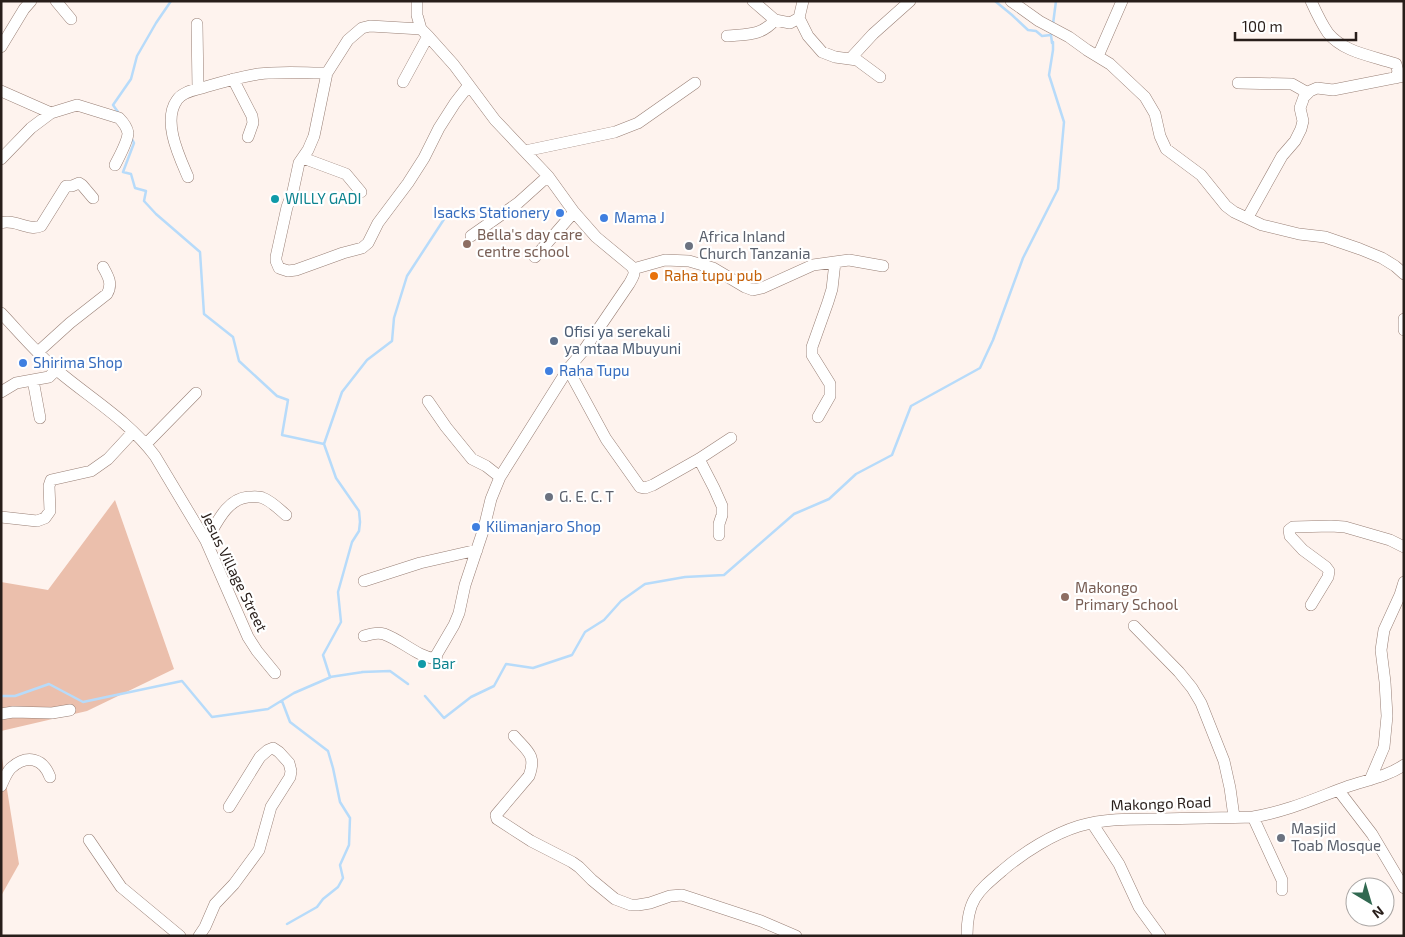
<svg xmlns="http://www.w3.org/2000/svg" width="1405" height="937" font-family="'Exo 2',sans-serif">
  <style>
    .green { fill: #ebbfac }
    .lines { fill: none; stroke-linecap: round; stroke-linejoin: round }
    .stream { stroke: #b7dbfa; stroke-width: 2.5 }
    .minor-casing { stroke: #987f75; stroke-width: 12 }
    .minor { stroke: #fff; stroke-width: 11 }
    .culture-dot { fill: #0f9aa8; stroke: #fff; stroke-width: 2 }
    .shop-dot { fill: #3f7fe0; stroke: #fff; stroke-width: 2 }
    .education-dot { fill: #8d6e63; stroke: #fff; stroke-width: 2 }
    .worship-dot { fill: #6b7280; stroke: #fff; stroke-width: 2 }
    .food-dot { fill: #e8710a; stroke: #fff; stroke-width: 2 }
    .service-dot { fill: #5c6f8a; stroke: #fff; stroke-width: 2 }
    .labels { text-anchor: middle; stroke-width: 4.5; stroke-linejoin: round; paint-order: stroke }
    .culture-label { font-size: 15px; fill: #0d838f; stroke: #fff; text-anchor: start }
    .shop-label { font-size: 15px; fill: #366cbe; stroke: #fff; text-anchor: start }
    .education-label { font-size: 15px; fill: #785e54; stroke: #fff; text-anchor: start }
    .worship-label { font-size: 15px; fill: #5b616d; stroke: #fff; text-anchor: start }
    .food-label { font-size: 15px; fill: #c56008; stroke: #fff; text-anchor: start }
    .service-label { font-size: 15px; fill: #4e5e75; stroke: #fff; text-anchor: start }
    .street-label { font-size: 15px; fill: #281e1a; stroke: #fff }
  </style>
  <rect width="100%" height="100%" fill="#fef3ee"/>
  <!-- green -->
  <path class="green" d="M115,500L174,669L87,711L1,731V582L48,590Z
    M1,752L19,864L1,896Z"/>
  <g class="lines">
    <!-- stream -->
    <path class="stream" d="M995,1L1012,15L1028,30L1036,31L1042,36L1051,35L1052,43
      M1053,24L1056,1
      M118,112L113,105L131,79L137,56L156,23L171,1
      M131,137L134,143L123,172L131,174L135,188L146,191L144,201L156,214L200,252L204,314L233,337L239,361L277,396L288,400L282,435L324,444L336,478L359,511L360,522L359,531L352,542L338,592L341,622L323,655L330,677L363,672
      M324,444L342,392L367,360L392,341L394,318L407,276L450,210
      M362,672L390,671L408,684
      M1,696H15L49,684L83,702L182,681L212,717L268,709L294,693L331,677
      M425,696L444,718L471,697L494,686L506,664L533,668L572,655L585,632L604,620L621,601L645,584L685,577L724,575L794,514L829,499L856,474L892,455L911,406L980,368L993,340L1023,258L1058,189L1064,122L1049,75L1053,50V42
      M282,701L290,722L328,751L333,768L340,802L350,818L349,845L340,865L343,878L338,887L323,899L317,907L287,924"/>
    <defs>
      <path id="minor" d="M56,1L71,19
        M753,1L775,20L790,23L799,18L803,1
        M1011,1L1039,21L1069,37L1087,50L1110,64L1145,97L1155,114L1160,136L1166,149L1201,175L1226,206L1234,212L1262,225L1299,234L1325,237L1360,249L1382,258L1395,266L1404,274
        M1311,1C1316,12 1321,23 1328,33C1344,53 1374,56 1396,64L1398,71L1396,78
        M799,18L808,36L822,52L835,57L857,60L880,77
        M197,24L198,89
        M421,29L370,26L362,28L348,40L327,73L314,136L308,150L299,163L293,191L287,207L276,257V261L279,268L288,271L296,270L343,253L362,248L368,243L378,223L408,183L424,158L439,128L455,103L469,85
        M727,36C748,34 761,36 775,20
        M1,47L24,9L31,1
        M1098,56L1122,1
        M850,59L873,34L910,1
        M233,79L252,116L253,123L248,137
        M403,82L428,36
        M1238,83L1292,84L1308,93
        M1,91L51,113
        M525,151L615,132L638,123L695,83
        M303,158L346,174L361,192
        M1,159L31,128L51,113L77,105L119,118C123,122 127,127 128,133C128,141 119,157 115,165
        M188,177C179,156 162,121 177,100C183,91 196,90 205,87C222,82 240,77 258,74C280,71 304,73 327,73
        M1248,217L1282,156L1295,141L1301,129L1303,121L1300,108L1304,97L1310,91L1317,88L1333,90L1404,76
        M1,223C14,218 29,232 41,226L66,186H72L79,183L82,185L93,198
        M471,236L518,203L548,176
        M535,257L574,212
        M633,269L665,260L689,261L713,268L745,287L753,290L762,288L813,265L849,260L883,266
        M1,313C20,333 37,354 58,371C90,398 129,421 155,456L206,541L248,637L257,651L275,673
        M1404,319V330
        M38,352L70,323L107,294C113,284 108,276 103,267
        M568,369L606,439L640,487L645,488L653,485L699,459L731,438
        M33,380L40,418
        M1,392L16,383L49,377L56,370
        M428,401L446,427L472,459L486,466L500,477
        M818,417L830,396V384L812,355V347L828,302L832,289L835,262
        M146,444L196,393
        M699,459L714,488L722,506V515L719,524V535
        M1,517L37,521L45,518L50,511L49,486L51,480L91,471L108,459L133,432
        M206,541C216,525 226,499 248,497C253,497 259,496 263,498C271,501 279,509 286,515
        M364,581L420,563L477,550
        M1311,605L1328,577L1329,571L1326,567L1303,550L1290,536L1289,530L1293,527L1331,526L1345,527L1390,540L1404,547
        M1134,626L1179,672L1192,688L1201,703L1224,761L1230,788L1234,817
        M364,636C370,634 378,632 384,634C403,641 416,656 436,659L437,654L454,625L459,613L465,585L484,528L491,499L500,477L568,369L584,350L629,284C633,277 637,272 631,266L596,237L574,212L548,176L495,120L454,65L428,36L421,29L417,15V1
        M1,714L13,712L52,713L70,710
        M514,736C527,751 537,755 529,776L496,815L497,819L531,841L572,862L579,867L592,880L615,899L631,905H638L650,903L670,896L682,895L761,921L796,936
        M1370,780L1384,747L1387,716L1385,682L1381,650L1384,630L1400,595L1404,582
        M1,786C4,780 6,773 11,768C27,754 43,758 50,777
        M1339,791L1372,834L1404,888
        M1253,817L1282,880V890
        M1092,823L1119,864L1139,907L1160,936
        M89,840L121,887L180,936
        M199,936L205,927L215,904L234,884L259,850L271,807L290,777L291,771L289,763L279,752L273,748L268,750L260,757L229,807
        M967,936C967,900 977,892 1003,870C1024,852 1053,834 1079,826C1106,818 1134,819 1162,819C1192,818 1223,818 1253,817C1289,811 1316,798 1349,786C1367,780 1388,776 1404,765"/>
    </defs>
    <!-- minor casing -->
    <use href="#minor" class="minor-casing"/>
    <!-- minor -->
    <use href="#minor" class="minor"/>
  </g>
  <!-- markers -->
  <g class="culture-dot">
    <circle cx="275" cy="199" r="5"/>
    <circle cx="422" cy="664" r="5"/>
  </g>
  <g class="shop-dot">
    <circle cx="560" cy="213" r="5"/>
    <circle cx="604" cy="218" r="5"/>
    <circle cx="23" cy="363" r="5"/>
    <circle cx="549" cy="371" r="5"/>
    <circle cx="476" cy="527" r="5"/>
  </g>
  <g class="education-dot">
    <circle cx="467" cy="244" r="5"/>
    <circle cx="1065" cy="597" r="5"/>
  </g>
  <g class="worship-dot">
    <circle cx="689" cy="246" r="5"/>
    <circle cx="549" cy="497" r="5"/>
    <circle cx="1281" cy="838" r="5"/>
  </g>
  <circle class="food-dot" cx="654" cy="276" r="5"/>
  <circle class="service-dot" cx="554" cy="341" r="5"/>
  <g class="labels">
    <!-- culture labels -->
    <g class="culture-label">
      <text x="285" y="204">WILLY GADI</text>
      <text x="432" y="669">Bar</text>
    </g>
    <!-- shop labels -->
    <g class="shop-label">
      <text x="550" y="218" text-anchor="end">Isacks Stationery</text>
      <text x="614" y="223">Mama J</text>
      <text x="33" y="368">Shirima Shop</text>
      <text x="559" y="376">Raha Tupu</text>
      <text x="486" y="532">Kilimanjaro Shop</text>
    </g>
    <!-- education labels -->
    <g class="education-label">
      <text x="477" y="240">Bella's day care<tspan x="477" dy="17">centre school</tspan></text>
      <text x="1075" y="593">Makongo<tspan x="1075" dy="17">Primary School</tspan></text>
    </g>
    <!-- worship labels -->
    <g class="worship-label">
      <text x="699" y="242">Africa Inland<tspan x="699" dy="17">Church Tanzania</tspan></text>
      <text x="559" y="502">G. E. C. T</text>
      <text x="1291" y="834">Masjid<tspan x="1291" dy="17">Toab Mosque</tspan></text>
    </g>
    <!-- food labels -->
    <g class="food-label">
      <text x="664" y="281">Raha tupu pub</text>
    </g>
    <!-- service labels -->
    <g class="service-label">
      <text x="564" y="337">Ofisi ya serekali<tspan x="564" dy="17">ya mtaa Mbuyuni</tspan></text>
    </g>
    <!-- street labels -->
    <g class="street-label">
      <text transform="translate(234 572) rotate(64)" y="5">Jesus Village Street</text>
      <text transform="translate(1161 804) rotate(-2)" y="5">Makongo Road</text>
    </g>
  </g>
  <!-- border -->
  <rect width="1405" height="937" fill="none" stroke="#281e1a" stroke-width="5"/>
  <!-- north arrow -->
  <g transform="translate(1370 902) rotate(142)"><circle r="24" fill="#ffffff" stroke="#a9a5a3"/>
  <path d="M0-4L9 19L0 12L-9 19Z" fill="#316951"/>
  <text y="-8" font-size="14" font-weight="bold" text-anchor="middle" fill="#281e1a">N</text>
  </g>
  <!-- scale -->
  <path d="M1235 32v8h121v-8" fill="none" stroke="#281e1a" stroke-width="2.5"/>
  <text x="1242" y="32" font-size="15" fill="#281e1a" stroke="#ffffff" stroke-width="4" paint-order="stroke">100 m</text>
</svg>
